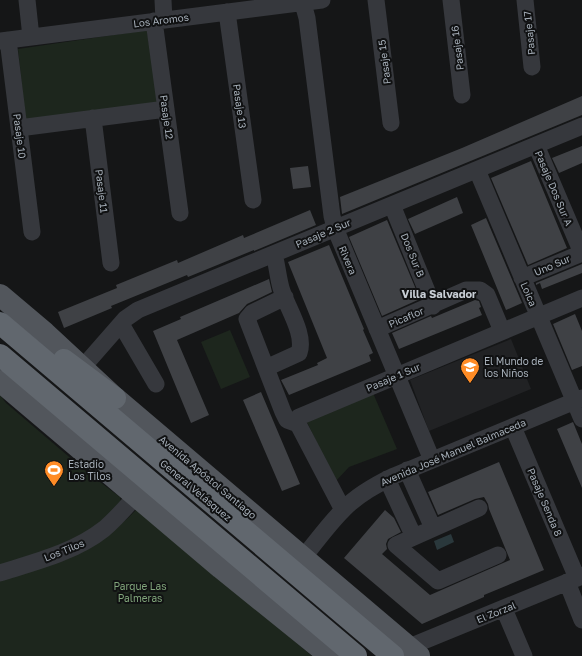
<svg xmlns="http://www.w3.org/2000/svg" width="582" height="656" font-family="'Golos Text',sans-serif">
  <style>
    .built { fill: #212224 }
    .green { fill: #1d261d }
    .water { fill: #2a383c }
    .building { fill: #3f4145 }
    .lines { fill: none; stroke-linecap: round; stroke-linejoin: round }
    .minor { stroke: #36383d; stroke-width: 17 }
    .major { stroke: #52565c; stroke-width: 22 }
    .highway { stroke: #61676e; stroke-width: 22 }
    .labels { text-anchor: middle; stroke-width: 4; stroke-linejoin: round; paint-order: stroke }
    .street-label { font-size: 10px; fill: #a6afb9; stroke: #101112 }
    .poi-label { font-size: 10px; fill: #a6afb9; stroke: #101112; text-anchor: start }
    .park-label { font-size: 10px; fill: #81a57b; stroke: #101112 }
    .neighbourhood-label { font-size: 11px; font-weight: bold; fill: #c7cdd4; stroke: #101112 }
  </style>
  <rect width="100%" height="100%" fill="#151617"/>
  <!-- built -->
  <path class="built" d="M511,339L531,389L429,431L410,380Z"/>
  <!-- green -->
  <path class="green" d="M147,30L158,105L26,122L18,49Z
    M230,330L250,377L221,389L201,342Z
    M373,393L397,449L349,467L335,482L307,422Z
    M0,395L6,403L88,473L120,497L121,503L101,524L68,543L0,566Z
    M141,505L232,588L312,656H0V579L109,534L128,518Z"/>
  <!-- water -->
  <path class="water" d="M451,534L454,542L437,550L434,541Z"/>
  <!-- building -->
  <path class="building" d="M582,96V115L342,214L340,197L462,148Z
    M582,146V163L559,173L552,158Z
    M531,161L567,248L528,265L491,178Z
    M308,166L311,187L293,189L290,168Z
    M457,197L463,213L415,234L408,219Z
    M310,210L316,225L254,251V250L188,277L187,275L111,306L112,308L64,328L58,312L117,288L116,285L177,260L178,263L243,235L244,238Z
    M486,218L522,303L506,310L471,225Z
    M387,220L420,299L382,316L349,237Z
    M329,245L364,329L363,330L373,353L369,355L371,361L289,395L281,380L318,365L317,363L327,358L288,262Z
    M582,264V273L542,289L540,283L536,285V283Z
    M269,279L272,292L247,304L239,313L177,340L209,415L191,423L153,331L181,319L180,317Z
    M475,300L479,301L481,307L479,308L482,315L399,349L392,333L431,316L432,318Z
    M575,314L582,331V366L572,370L553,324Z
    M261,392L300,484L282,491L243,400Z
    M573,422L582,444V488L557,429Z
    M499,462L544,570L484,595V597L422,624L344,558L385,510L394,518L401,532L388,539L386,544L387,549L382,554L430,595L510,560L489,509L488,504L484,497L475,499L438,515L428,492Z"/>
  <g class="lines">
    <!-- minor -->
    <path class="minor" d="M27,0L31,37
      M163,0L164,20
      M302,0L307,18L332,216L335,228L432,460
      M376,0L391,123
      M451,0L462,95
      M525,0L532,67
      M227,12L253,200
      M154,21L180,213
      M8,40L32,232
      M0,41L322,0
      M93,118L111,263
      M19,128L166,109
      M536,145L582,253
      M477,170L582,419
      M392,205L433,306
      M522,278L582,253
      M285,297L252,313L247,319L283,412L287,420L298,424
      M121,324L156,384
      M377,329L466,290H480L487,295L502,331
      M83,367L125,319L138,310L582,126
      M266,368L299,353C306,334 286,306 281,288C278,277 277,265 274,254
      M513,427L577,578
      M407,470L433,528
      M387,479L414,537
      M479,508L396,545L438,581L498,555
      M343,510L298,424L299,417L582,298
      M303,558C316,542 328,525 343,510C357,495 375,485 394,476L582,398
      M0,573C35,562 75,552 104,529C116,519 126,507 136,496
      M567,582L582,620
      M504,609L524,656
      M409,647L582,576"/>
    <!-- major -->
    <path class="major" d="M0,295L45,333L115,398L419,656
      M0,381L221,568L330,656"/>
    <!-- highway -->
    <path class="highway" d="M0,323L393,656
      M0,355L356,656
      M64,360L115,398"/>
  </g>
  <!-- icons -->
  <defs>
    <symbol id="school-pin" viewBox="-11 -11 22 30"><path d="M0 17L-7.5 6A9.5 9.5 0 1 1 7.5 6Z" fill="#ff8c26" stroke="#101112"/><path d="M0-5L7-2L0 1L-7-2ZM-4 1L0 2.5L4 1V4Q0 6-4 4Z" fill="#fff"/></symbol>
    <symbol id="stadium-pin" viewBox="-11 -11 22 30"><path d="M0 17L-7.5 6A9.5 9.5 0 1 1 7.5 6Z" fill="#ff8c26" stroke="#101112"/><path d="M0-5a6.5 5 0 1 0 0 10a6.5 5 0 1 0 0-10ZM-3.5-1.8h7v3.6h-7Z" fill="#fff"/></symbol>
  </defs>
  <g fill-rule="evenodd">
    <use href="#school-pin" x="459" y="356" width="22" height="30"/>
    <use href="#stadium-pin" x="43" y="459" width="22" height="30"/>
  </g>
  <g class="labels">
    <!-- street labels -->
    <g class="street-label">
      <text transform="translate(161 20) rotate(-7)" y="4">Los Aromos</text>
      <text transform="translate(529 33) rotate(-96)" y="4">Pasaje 17</text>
      <text transform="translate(457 48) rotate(-97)" y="4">Pasaje 16</text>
      <text transform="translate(384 62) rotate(-97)" y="4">Pasaje 15</text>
      <text transform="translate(240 106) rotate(82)" y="4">Pasaje 13</text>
      <text transform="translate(167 117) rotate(82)" y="4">Pasaje 12</text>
      <text transform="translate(20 136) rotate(83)" y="4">Pasaje 10</text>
      <text transform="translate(554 188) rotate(67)" y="4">Pasaje Dos Sur A</text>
      <text transform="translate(102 191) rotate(83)" y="4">Pasaje 11</text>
      <text transform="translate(323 233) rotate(-23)" y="4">Pasaje 2 Sur</text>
      <text transform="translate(413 255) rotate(68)" y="4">Dos Sur B</text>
      <text transform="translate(348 260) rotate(67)" y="4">Rivera</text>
      <text transform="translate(552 265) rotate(-23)" y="4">Uno Sur</text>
      <text transform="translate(529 294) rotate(67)" y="4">Loica</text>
      <text transform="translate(406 317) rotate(-23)" y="4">Picaflor</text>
      <text transform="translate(393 377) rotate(-23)" y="4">Pasaje 1 Sur</text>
      <text transform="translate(453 452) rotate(-23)" y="4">Avenida José Manuel Balmaceda</text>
      <text transform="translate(208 477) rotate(40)" y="4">Avenida Apóstol Santiago</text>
      <text transform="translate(196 490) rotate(40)" y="4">General Velásquez</text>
      <text transform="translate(545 502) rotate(67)" y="4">Pasaje Senda 8</text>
      <text transform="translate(64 550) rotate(-22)" y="4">Los Tilos</text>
      <text transform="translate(496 612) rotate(-22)" y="4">El Zorzal</text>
    </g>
    <!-- poi labels -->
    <g class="poi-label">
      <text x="484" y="365">El Mundo de<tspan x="484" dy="12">los Niños</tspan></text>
      <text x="68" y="468">Estadio<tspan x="68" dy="12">Los Tilos</tspan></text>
    </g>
    <!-- park labels -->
    <g class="park-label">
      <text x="140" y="590">Parque Las<tspan x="140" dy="12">Palmeras</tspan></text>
    </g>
    <!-- neighbourhood labels -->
    <g class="neighbourhood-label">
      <text x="439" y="298">Villa Salvador</text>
    </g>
  </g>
</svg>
